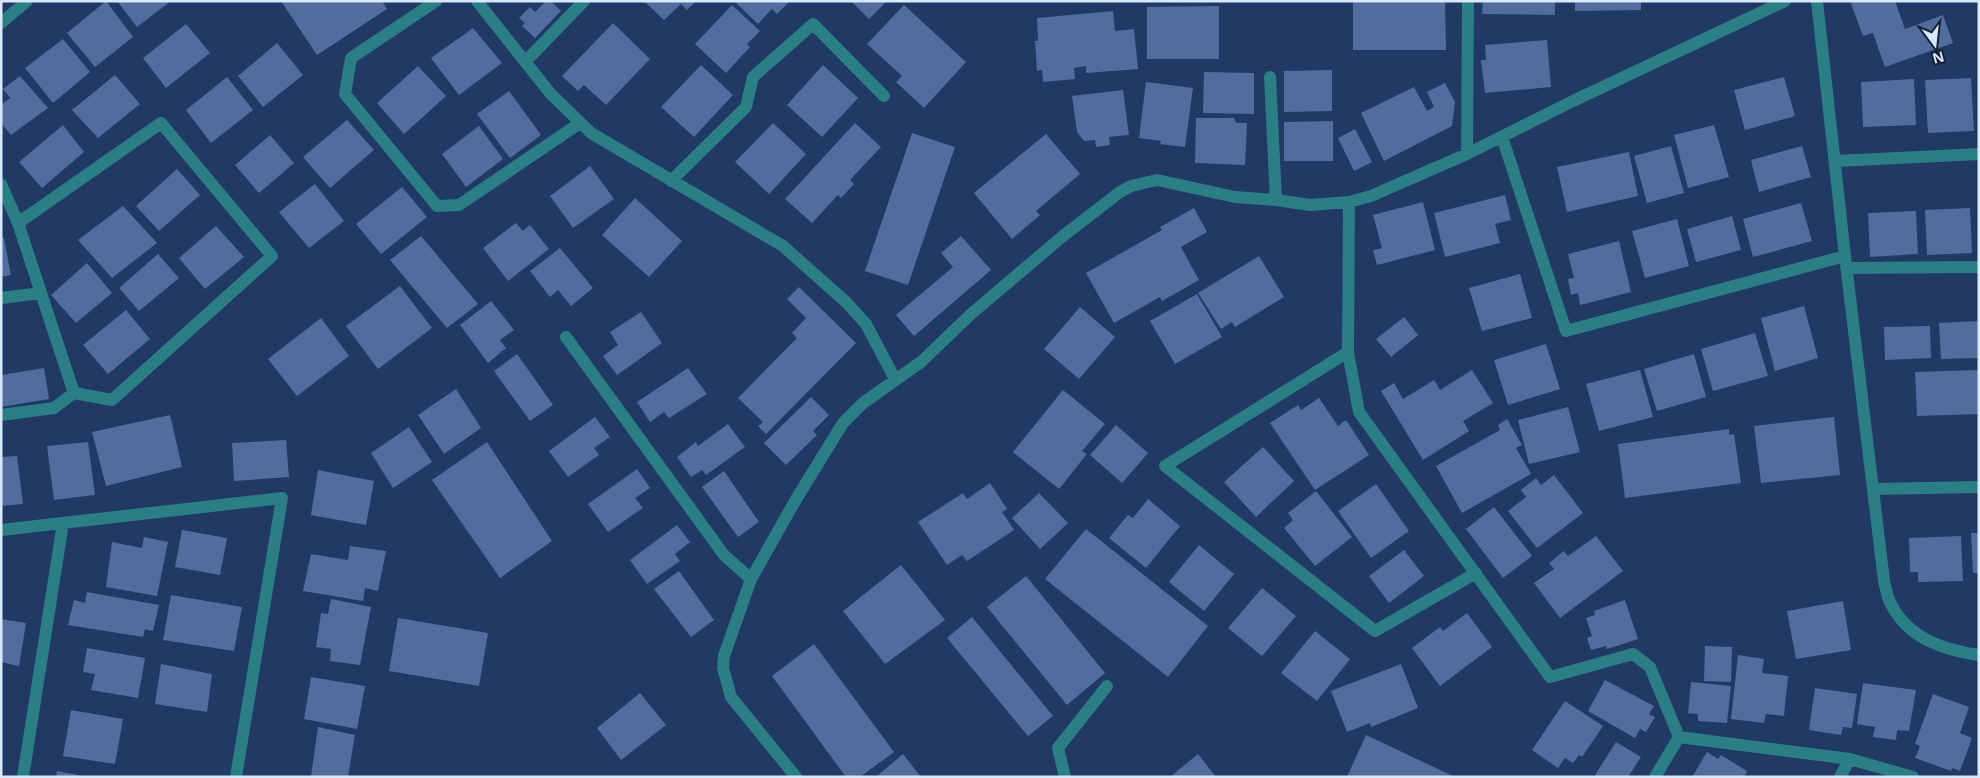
<svg xmlns="http://www.w3.org/2000/svg" width="1980" height="778" font-family="'Open Sans',sans-serif">
  <style>
    .building { fill: #516d9e }
    .lines { fill: none; stroke-linecap: round; stroke-linejoin: round }
    .minor { stroke: #2b7e83; stroke-width: 12 }
  </style>
  <rect width="100%" height="100%" fill="#203965"/>
  <!-- building -->
  <path class="building" d="M106,1L133,37L95,67L67,33Z
    M117,1H171L137,27Z
    M281,1H382L387,9L317,55Z
    M546,1H551L561,11L535,38L522,26L525,23L519,18L530,7L535,12Z
    M644,1H696L687,10L681,4L664,20Z
    M734,1H790L777,14L772,9L758,24Z
    M851,1H887L869,19Z
    M1353,1H1445L1446,50H1353Z
    M1483,1H1555V15L1482,14Z
    M1575,1H1641V10L1575,11Z
    M1850,1H1895L1905,29L1943,15L1953,43L1885,67L1873,33L1863,36Z
    M732,5L760,31L747,44L750,47L726,73L695,44Z
    M904,5L966,62L924,108L896,82L902,76L867,44Z
    M1219,6V59H1147V7Z
    M1113,11L1115,31L1134,29L1138,69L1086,73V66L1074,68L1075,79L1043,82L1042,70L1037,71L1035,41H1038L1037,18Z
    M613,23L650,59L606,105L584,85L578,91L562,76Z
    M186,24L210,53L166,88L143,58Z
    M473,28L502,63L459,95L431,58Z
    M63,39L90,72L53,103L25,68Z
    M1547,40L1551,87L1485,93L1481,60H1486L1485,45Z
    M277,43L303,75L263,107L238,76Z
    M701,65L733,95L694,137L661,107Z
    M823,65L858,98L822,137L787,105Z
    M418,66L446,96L404,134L377,103Z
    M1332,70V111L1284,112V71Z
    M1204,72L1254,73V114L1203,113Z
    M115,75L140,104L98,138L72,110Z
    M20,76L48,108L11,135L1,123V105L10,98L3,89Z
    M227,77L253,110L211,143L186,110Z
    M1784,77L1795,116L1745,130L1734,90Z
    M1971,78L1974,131L1928,133L1925,80Z
    M1914,79L1916,125L1863,127L1861,82Z
    M1146,82L1193,88L1185,147L1160,144L1161,141L1139,138Z
    M1445,83L1455,102L1452,126L1384,161L1361,113L1414,87L1427,111L1434,107L1427,92Z
    M1123,90L1129,135L1109,137L1110,145L1096,147L1095,140L1084,141L1077,132L1072,96Z
    M509,91L541,135L510,158L477,114Z
    M1196,118H1234L1236,123H1247L1245,165L1195,163Z
    M347,120L374,150L330,188L303,157Z
    M1333,121V161H1284V122Z
    M773,123L806,154L769,194L735,162Z
    M855,123L881,147L850,180L854,184L841,198L838,195L812,223L785,199Z
    M63,125L84,152L42,188L19,162Z
    M1714,125L1729,177L1688,188L1674,135Z
    M479,126L503,159L466,187L442,154Z
    M1355,129L1372,162L1354,171L1338,138Z
    M912,133L955,147L908,285L865,271Z
    M1046,134L1080,174L1036,211L1040,215L1012,239L974,193Z
    M270,135L294,163L259,193L235,165Z
    M1671,146L1684,193L1647,203L1634,156Z
    M1802,146L1811,177L1759,192L1751,160Z
    M1629,152L1638,196L1567,212L1557,167Z
    M590,166L614,199L573,228L550,196Z
    M177,169L200,195L159,231L136,206Z
    M315,184L344,221L309,248L279,212Z
    M402,187L427,217L381,254L356,224Z
    M1505,195L1511,220L1495,224L1500,243L1445,257L1434,213Z
    M635,198L682,241L649,277L602,235Z
    M1423,202L1435,250L1377,265L1373,250L1382,248L1373,215Z
    M1801,203L1812,241L1753,257L1743,219Z
    M123,206L157,243L112,278L78,240Z
    M1194,208L1207,232L1181,247L1199,280L1162,301L1160,297L1114,323L1086,273L1162,230L1160,227Z
    M1970,208L1972,253L1927,255L1925,210Z
    M1916,211L1918,254L1870,257L1868,213Z
    M1732,216L1741,250L1696,262L1687,229Z
    M1677,219L1689,266L1645,278L1632,231Z
    M516,223L523,231L530,225L549,249L508,281L483,248Z
    M216,226L244,257L205,289L179,258Z
    M421,236L478,304L447,328L390,260Z
    M961,236L991,270L914,336L896,315L953,267L941,253Z
    M1,238H4L11,275L1,277Z
    M1619,241L1631,292L1580,305L1578,293L1571,295L1568,279L1574,278L1568,254Z
    M560,248L593,288L571,306L558,290L550,297L530,271Z
    M158,254L179,278L139,311L119,288Z
    M1259,256L1284,297L1235,327L1232,322L1221,329L1198,293Z
    M87,263L112,293L76,323L51,295Z
    M1520,274L1532,318L1482,331L1469,288Z
    M400,286L432,328L378,369L346,326Z
    M799,287L856,343L766,434L758,426L763,422L738,398L797,338L792,333L806,318L787,299Z
    M1197,294L1222,337L1175,364L1150,321Z
    M491,301L514,330L500,340L506,348L488,363L460,325Z
    M1804,306L1818,358L1775,371L1761,318Z
    M1080,307L1115,337L1079,379L1044,349Z
    M126,310L150,339L108,374L83,345Z
    M641,312L662,343L617,375L603,356L618,345L610,332Z
    M1404,317L1418,335L1391,357L1376,339Z
    M321,318L349,356L297,396L268,359Z
    M1979,321V358L1941,359L1939,323Z
    M1930,326L1931,358L1885,360L1884,327Z
    M1755,333L1768,376L1713,391L1701,349Z
    M1546,344L1560,389L1508,405L1494,360Z
    M517,354L553,405L530,421L494,371Z
    M1694,354L1706,397L1657,411L1644,369Z
    M44,368L49,399L1,407V375Z
    M688,368L707,394L669,418L664,412L650,422L637,402Z
    M1472,370L1493,403L1463,421L1469,431L1423,460L1381,391L1394,383L1403,399L1434,380L1440,390Z
    M1640,370L1653,417L1599,431L1586,384Z
    M1979,370V414L1917,416L1915,372Z
    M456,389L481,428L444,454L418,415Z
    M1063,390L1105,424L1082,451L1087,454L1059,489L1013,452Z
    M811,397L829,415L813,431L817,435L786,465L764,443Z
    M1319,398L1338,426L1346,420L1369,455L1315,490L1270,423L1298,405L1301,410Z
    M1568,407L1580,452L1529,464L1518,420Z
    M170,415L182,467L106,486L92,432Z
    M595,417L610,437L594,448L599,455L568,477L549,451Z
    M1834,417L1840,475L1761,483L1754,426Z
    M1507,419L1522,445L1516,448L1531,474L1462,513L1436,466L1500,430L1498,425Z
    M728,424L745,447L706,475L702,470L691,477L677,457L696,442L698,446Z
    M1116,425L1148,453L1122,483L1090,455Z
    M409,427L432,462L393,488L371,453Z
    M1729,429V435L1734,434L1741,483L1625,498L1618,444Z
    M286,440L289,477L234,481L232,443Z
    M88,442L95,495L54,500L47,446Z
    M487,442L552,541L500,578L432,480Z
    M1263,447L1294,481L1256,517L1224,482Z
    M17,456L23,504L1,506V457Z
    M637,469L650,488L635,498L643,508L608,532L588,504Z
    M318,470L374,481L366,525L311,515Z
    M724,471L759,522L738,537L702,487Z
    M1554,475L1583,513L1537,548L1508,511L1526,497L1521,490L1536,478L1541,485Z
    M990,483L1007,509L1002,512L1014,530L967,561L962,555L947,565L918,522L963,493L967,499Z
    M1376,484L1409,531L1371,558L1338,511Z
    M1316,491L1352,537L1315,566L1284,528L1293,520L1288,513Z
    M1039,493L1068,523L1040,549L1012,518Z
    M1148,499L1180,526L1146,568L1109,538L1128,515L1133,518Z
    M1494,507L1532,556L1503,578L1466,529Z
    M677,525L690,542L675,554L680,561L647,584L630,560Z
    M1086,529L1208,626L1168,677L1045,579Z
    M182,530L227,538L220,575L175,567Z
    M1971,533H1979V573H1973Z
    M1596,536L1623,571L1560,618L1534,583L1554,569L1549,563L1564,551L1568,556Z
    M1961,536L1963,581L1918,582V572H1910L1909,538Z
    M144,537L168,542L157,596L106,587L112,542L142,548Z
    M1199,545L1234,574L1204,611L1169,582Z
    M350,546L386,551L378,591L365,588L363,601L303,591L311,554L348,560Z
    M1404,550L1424,576L1389,603L1369,576Z
    M901,565L945,620L885,664L843,611Z
    M679,571L714,620L691,637L654,589Z
    M1026,576L1105,673L1067,705L987,607Z
    M1262,588L1296,616L1262,656L1228,628Z
    M87,592L159,605L153,631L145,629L143,637L68,625L74,600L85,603Z
    M171,595L242,607L234,651L163,640Z
    M331,599L371,607L360,665L330,661L331,649L316,647L321,613L328,614Z
    M1625,600L1638,639L1607,649L1606,646L1591,650L1587,638L1592,636L1586,618L1595,615L1594,611Z
    M1843,601L1851,650L1796,659L1787,611Z
    M1467,613L1492,647L1440,686L1412,648L1440,627L1443,631Z
    M972,617L1053,716L1028,736L947,638Z
    M398,618L488,633L479,686L389,671Z
    M1,619L26,623L19,666L1,662Z
    M1315,631L1350,659L1317,701L1281,673Z
    M814,644L894,752L860,777H846L772,676Z
    M1705,646L1732,647L1731,682L1704,681Z
    M87,648L145,658L138,698L91,690L95,674L83,672Z
    M1738,655L1764,659L1762,673L1788,676L1784,716L1766,714L1764,723L1731,719Z
    M161,664L212,674L207,712L155,704Z
    M1401,664L1418,708L1371,727L1370,723L1347,732L1331,691Z
    M311,677L365,686L357,729L304,719Z
    M1605,680L1654,706L1649,714L1655,717L1646,732L1640,729L1635,738L1588,711Z
    M1691,682L1731,686L1727,723L1698,721V714L1688,713Z
    M1863,683L1916,690L1909,731L1897,730L1896,740L1873,737L1875,727L1857,724Z
    M1815,688L1857,694L1852,728L1843,727L1841,735L1809,730Z
    M640,693L666,725L621,760L597,728Z
    M1933,694L1969,707L1960,733L1972,738L1960,771L1952,768L1951,771L1915,758L1920,746L1915,744Z
    M1565,701L1603,726L1582,757L1579,755L1573,763L1565,758L1558,768L1532,750Z
    M71,710L123,719L115,764L63,756Z
    M318,727L355,735L348,777H311Z
    M1366,735L1455,777H1347Z
    M1616,742L1641,757L1628,777H1597L1595,775Z
    M1707,752L1718,759L1721,755L1747,771L1744,777H1692Z
    M903,754L921,777H876Z
    M1198,754L1216,777H1170Z
    M57,771L83,776V777H56Z"/>
  <g class="lines">
    <!-- minor -->
    <path class="minor" d="M436,1L351,58L345,94L437,206L459,205L580,123
      M477,1L550,93L591,133L783,246L846,302L866,324L895,379
      M1817,1L1845,256L1884,581C1886,588 1887,597 1891,604C1908,638 1943,650 1979,655
      M1,23L27,1
      M525,62L584,1
      M1270,77L1276,200
      M1502,137L1566,331L1845,256
      M1467,154L1468,1
      M1836,161L1979,154
      M671,181L746,107L753,77L813,24L884,96
      M1,184L18,223L74,393L112,400L272,256L161,123L18,223
      M1349,202L1348,352L1359,412L1550,677L1633,654L1650,667L1679,737L1850,759L1913,777
      M1846,268L1979,267
      M1,298L41,293
      M566,337L724,555L751,579
      M1348,352L1165,466L1375,631L1476,573
      M1,415L54,408L74,393
      M1873,489L1979,487
      M1,530L282,498L236,777
      M23,777L63,523
      M796,777L731,697L723,668L724,656L751,579L795,501L843,423L863,403L921,362L971,314L1063,236L1120,192L1131,186L1157,180L1235,197L1276,200L1310,205L1349,202L1371,196L1467,154L1573,101L1785,1
      M1065,777L1058,748L1107,686
      M1655,777L1679,737
      M1840,777L1850,759"/>
  </g>
  <!-- border -->
  <rect width="1980" height="778" fill="none" stroke="#dae8fe" stroke-width="5"/>
  <!-- north arrow -->
  <g transform="translate(1935 45) rotate(165)" stroke="#152135" stroke-width="4" paint-order="stroke">
  <path d="M0-4L9 19L0 12L-9 19Z" fill="#dae8fe"/>
  <text y="-8" font-size="14" font-weight="bold" text-anchor="middle" fill="#dae8fe">N</text>
  </g>
</svg>
